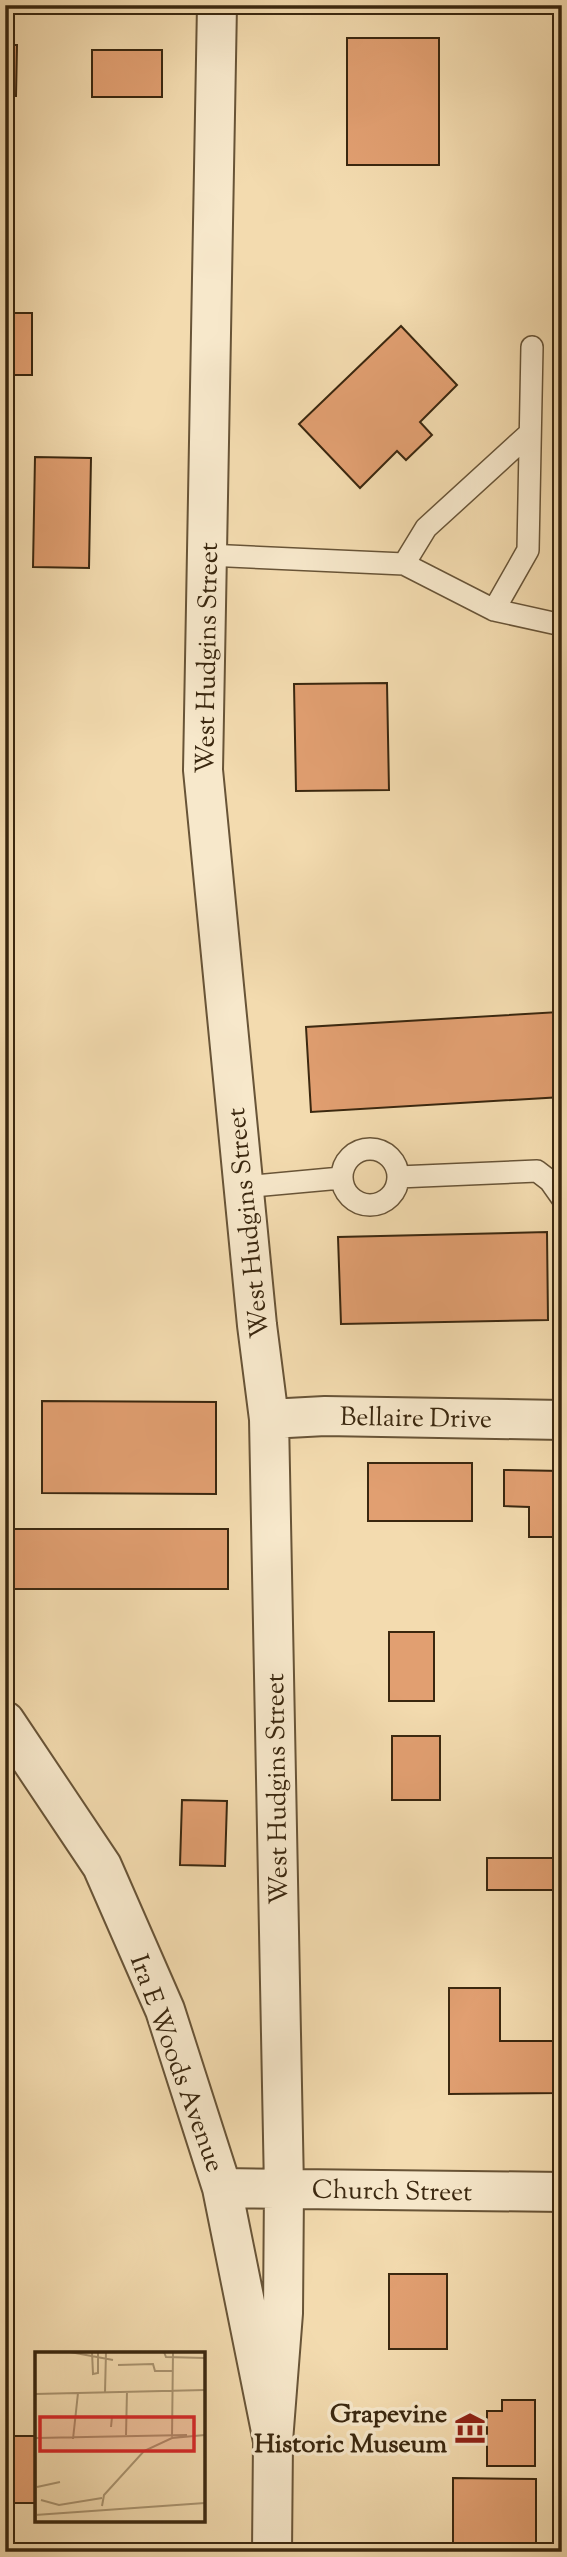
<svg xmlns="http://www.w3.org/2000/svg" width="567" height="2557" font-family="'Sorts Mill Goudy',serif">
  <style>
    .building { fill: #e19f71; stroke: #3a270f; stroke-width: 2 }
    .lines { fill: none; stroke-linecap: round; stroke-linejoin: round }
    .lane-casing { stroke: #685437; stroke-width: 24 }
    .street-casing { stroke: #685437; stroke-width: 42 }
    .lane { stroke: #f7e8cb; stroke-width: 21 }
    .street { stroke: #f7e8cb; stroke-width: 38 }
    .labels { text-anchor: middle; stroke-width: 7; stroke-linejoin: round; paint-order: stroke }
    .street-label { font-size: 26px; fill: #3a270f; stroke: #f7e8cb }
    .poi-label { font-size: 26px; font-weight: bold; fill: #3a270f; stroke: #f7e8cb; text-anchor: end }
    .inset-road { fill: none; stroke: #a9936f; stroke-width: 2 }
    .view { fill: #d62828; fill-opacity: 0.15; stroke: #d62828; stroke-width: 3.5 }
    .inset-edge { fill: none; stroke: #3a270f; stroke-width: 3.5 }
  </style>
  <rect width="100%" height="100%" fill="#f3dbaf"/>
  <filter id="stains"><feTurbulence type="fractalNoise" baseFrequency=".00286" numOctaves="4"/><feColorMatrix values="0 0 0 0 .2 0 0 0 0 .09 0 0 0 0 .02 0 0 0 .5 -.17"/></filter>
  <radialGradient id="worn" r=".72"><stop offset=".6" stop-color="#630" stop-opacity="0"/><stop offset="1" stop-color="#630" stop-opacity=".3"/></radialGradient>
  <!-- building -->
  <path class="building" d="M347,38H439V165H347Z
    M5,45H17L16,96H5Z
    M92,50H162V97H92Z
    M5,313H32V375H5Z
    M401,326L457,385L420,422L432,435L406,460L397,451L360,488L299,424Z
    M35,457L91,458L89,568L33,567Z
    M387,683L389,790L296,791L294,684Z
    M559,1012L562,1097L311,1112L306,1027Z
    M547,1232L548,1320L341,1324L338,1237Z
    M42,1401L216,1402V1494L42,1493Z
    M368,1463H472V1521H368Z
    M504,1470L562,1471V1537H529V1507L504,1506Z
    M5,1529H228V1589H5Z
    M389,1632H434V1701H389Z
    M392,1736H440V1800H392Z
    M182,1800L227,1801L225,1866L180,1865Z
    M487,1858H562V1890H487Z
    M449,1988H500V2041H558L559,2093L449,2094Z
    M389,2274H447V2349H389Z
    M502,2400H535V2466H487V2411H502Z
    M5,2436H37V2503H5Z
    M453,2478L536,2479V2552H453Z"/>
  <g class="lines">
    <defs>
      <path id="lane" d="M207,555L404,564L494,610L562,625
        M404,564L426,528L530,433
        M494,610L528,550L532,347
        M342 1177a28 28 0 1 1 56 0a28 28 0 1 1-56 0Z
        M398,1177L537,1171L550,1181L562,1198
        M243,1187L341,1178"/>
      <path id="street" d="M217,5L203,770L257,1325L269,1419L284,2188L283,2313L273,2441
        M269,1419L325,1416L562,1420
        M5,1721L102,1866L165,2010L222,2188L273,2441L272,2552
        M222,2188L562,2192"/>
    </defs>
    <!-- lane casing -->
    <use href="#lane" class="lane-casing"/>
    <!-- street casing -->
    <use href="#street" class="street-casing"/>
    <!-- lane -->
    <use href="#lane" class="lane"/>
    <!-- street -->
    <use href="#street" class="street"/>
  </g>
  <!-- icons -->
  <defs>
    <symbol id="museum-bare" viewBox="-9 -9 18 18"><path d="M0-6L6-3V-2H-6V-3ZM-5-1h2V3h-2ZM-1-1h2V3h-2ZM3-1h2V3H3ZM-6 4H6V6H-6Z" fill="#8f2418" stroke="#f7e8cb" stroke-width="2.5" paint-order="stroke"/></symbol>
  </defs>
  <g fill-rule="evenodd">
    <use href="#museum-bare" x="448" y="2406" width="44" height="44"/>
  </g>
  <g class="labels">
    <!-- street labels -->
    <g class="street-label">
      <text transform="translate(206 658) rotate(-89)" y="9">West Hudgins Street</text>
      <text transform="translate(247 1223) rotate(-96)" y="9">West Hudgins Street</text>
      <text transform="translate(416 1417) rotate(1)" y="9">Bellaire Drive</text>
      <text transform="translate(276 1789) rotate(-91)" y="9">West Hudgins Street</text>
      <text transform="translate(178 2063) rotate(70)" y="9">Ira E Woods Avenue</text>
      <text transform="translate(392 2190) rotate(1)" y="9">Church Street</text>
    </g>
    <!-- poi labels -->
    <g class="poi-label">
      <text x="447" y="2422">Grapevine<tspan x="447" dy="30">Historic Museum</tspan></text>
    </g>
  </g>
  <!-- overview -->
  <g transform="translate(35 2352)">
    <rect width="170" height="170" fill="#f3dbaf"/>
    <path class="inset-road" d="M35,0L78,8M57,0L58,22L63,21V0M129,0L131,5L170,6M83,13L118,12L120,19H138M70,40L71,0M0,42L170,38M0,63L1,169M76,75L77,65H91M91,83L92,39M137,85L138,0M1,86L152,83M38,87L43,41M2,135L25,130M6,148L24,153L67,146M67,154L69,143L109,99L137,86L170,83M0,163L170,151"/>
    <path class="view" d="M5,65H159V99H5Z"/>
    <rect width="170" height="170" class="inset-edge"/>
  </g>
  <!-- margin -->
  <rect width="567" height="2557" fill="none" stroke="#f3dbaf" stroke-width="28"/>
  <rect x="7" y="7" width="553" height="2543" fill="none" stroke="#3a270f" stroke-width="3.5"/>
  <rect x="14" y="14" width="539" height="2529" fill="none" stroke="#3a270f" stroke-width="2"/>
  <rect width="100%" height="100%" filter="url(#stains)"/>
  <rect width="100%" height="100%" fill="url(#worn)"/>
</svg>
